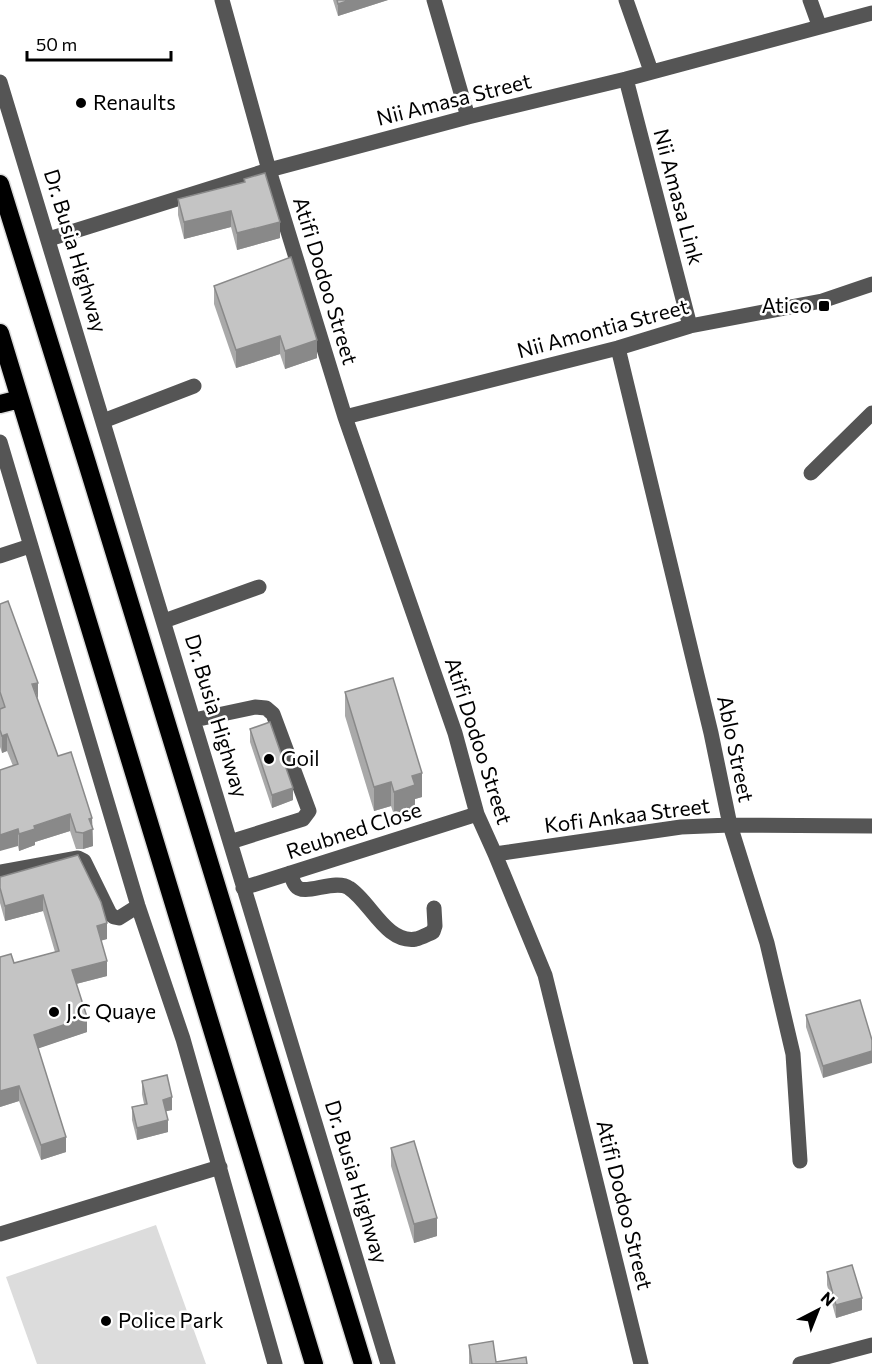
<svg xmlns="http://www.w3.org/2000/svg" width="872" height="1364" font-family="Commissioner,sans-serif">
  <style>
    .green { fill: #dcdcdc }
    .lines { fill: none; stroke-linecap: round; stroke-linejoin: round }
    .highway-casing { stroke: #dbdbdb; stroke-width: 21 }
    .minor { stroke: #555; stroke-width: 15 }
    .highway { stroke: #000; stroke-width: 18 }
    .wall { fill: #a9a9a9 }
    .shaded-wall { fill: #898989 }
    .building { fill: #c4c4c4; stroke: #898989; stroke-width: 1.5 }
    .poi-dot { fill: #000; stroke: #fff; stroke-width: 2 }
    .labels { text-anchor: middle; stroke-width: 5; stroke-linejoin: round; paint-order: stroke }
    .street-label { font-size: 21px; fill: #000; stroke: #fff }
    .poi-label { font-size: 21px; fill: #000; stroke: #fff; text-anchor: start }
  </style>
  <rect width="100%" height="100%" fill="#fff"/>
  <!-- green -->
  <path class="green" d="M156,1225L206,1364H37L6,1277Z"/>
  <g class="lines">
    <defs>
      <path id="highway" d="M0,184L87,463L363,1364
        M0,333L314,1364
        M0,404L20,399"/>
    </defs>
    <!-- highway casing -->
    <use href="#highway" class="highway-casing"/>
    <!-- minor -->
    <path class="minor" d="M222,0L269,170L345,417L455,733L477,814L495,854L545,975L641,1364
      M434,0L468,117
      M626,0L651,71
      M810,0L819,25
      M626,79L690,326
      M0,82L388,1364
      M49,239L269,170L468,117L626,79L872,13
      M618,348L711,733L730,825L767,943L793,1054L800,1161
      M345,417L618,348L690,326L822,301L872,284
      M103,421L194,386
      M0,442L138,906L183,1039L275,1364
      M811,473L872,413
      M0,556L30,546
      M164,621L259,587
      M194,720L255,707L266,708L273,714L309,811L303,819L230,842
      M495,854L681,827L730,825L872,826
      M0,872L78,858L84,861L110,914L114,917L119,918L138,906
      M290,873C292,877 293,883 296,886C304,897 335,878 349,888C370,901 386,944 416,939C421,938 428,934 433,932L435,926L434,908
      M243,888L477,814
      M0,1234L220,1167
      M800,1364L872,1345"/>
    <!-- highway -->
    <use href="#highway" class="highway"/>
  </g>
  <!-- wall -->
  <path class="wall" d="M333,0H388L338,16Z
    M244,179L280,238L237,250L231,227L184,239L178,215V199L244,182Z
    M214,286L317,358L285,369L280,354L236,368L214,304Z
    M0,604L37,699L58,756L92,818L93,846L83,849H76L70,831L35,842V845L19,851L18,846L13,766L7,751L2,753L0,747Z
    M345,692L422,797L415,799V809L394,815L391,806L374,811L345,716Z
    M250,729L293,800L272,808L250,742Z
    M78,855L107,939L101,940L107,976L76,984L87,1032L38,1048L66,1152L41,1160L19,1101L0,1107V957L14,963L55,952L43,911L5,921L0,903V877Z
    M860,1000L823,1078L806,1027V1015Z
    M142,1081L172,1110L166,1111L168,1132L137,1140L132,1120V1107L144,1104L142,1094Z
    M391,1148L437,1236L414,1243L391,1166Z
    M827,1272L862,1310L836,1318L827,1285Z
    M469,1345L496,1362L527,1364H469Z"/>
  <!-- shaded-wall -->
  <path class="shaded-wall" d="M350,0H388L338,16V4Z
    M231,211V227L184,239V222Z
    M280,222V238L237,250V233Z
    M280,336V354L236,368V350Z
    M317,340V358L285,369V351Z
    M38,683V699L32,684Z
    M7,734V751L2,753V736Z
    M422,773V797L415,799V809L394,815V792L412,776Z
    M391,782V806L374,811V787Z
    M293,788V800L272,808V795Z
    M70,814V831L35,842V845L19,851V834L34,826Z
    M92,818L93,846L83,849V833L89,819Z
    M18,829V846L0,851V835Z
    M43,895V911L5,921V906Z
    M107,923V939L97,942V926Z
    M107,961V976L72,985V970Z
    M87,1017V1032L34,1050V1035Z
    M872,1051V1063L823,1078V1066Z
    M19,1086V1101L0,1107V1091Z
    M172,1097V1110L163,1112V1100Z
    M168,1120V1132L137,1140V1128Z
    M66,1137V1152L41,1160V1145Z
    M437,1218V1236L414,1243V1224Z
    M862,1298V1310L836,1318V1305Z"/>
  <!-- building -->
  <path class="building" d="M337,0H350L338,4Z
    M265,173L280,222L237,233L231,211L184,222L178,199L245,182L244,179Z
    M291,257L317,340L285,351L280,336L236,350L214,286Z
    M8,601L38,683L32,684L58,756L71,752L92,818L89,819L93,829L83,833L76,832L70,814L34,826L35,829L19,834L18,829L0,835V770L18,764L7,734L2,736L0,730V709L5,707L0,692V604Z
    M393,678L422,773L412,776L415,785L394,792L391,782L374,787L345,692Z
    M270,722L293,788L272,795L250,729Z
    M78,855L101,902L107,923L97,926L107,961L72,970L87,1017L34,1035L66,1137L41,1145L19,1086L0,1091V957L11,954L14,963L59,951L43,895L5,906L0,888V877Z
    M860,1000L872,1040V1051L823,1066L806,1015Z
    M167,1075L172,1097L163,1100L168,1120L137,1128L132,1107L147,1104L142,1081Z
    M414,1141L437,1218L414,1224L391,1148Z
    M852,1265L862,1298L836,1305L827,1272Z
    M493,1341L496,1362L526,1357L527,1364H472L469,1345Z"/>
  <!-- markers -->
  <g class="poi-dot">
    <circle cx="81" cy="103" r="6"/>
    <rect x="818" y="300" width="12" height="12" rx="3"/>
    <circle cx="269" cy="759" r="6"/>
    <circle cx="54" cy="1012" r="6"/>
    <circle cx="106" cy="1321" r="6"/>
  </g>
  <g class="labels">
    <!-- street labels -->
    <g class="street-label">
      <text transform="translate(454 100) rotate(-14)" y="7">Nii Amasa Street</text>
      <text transform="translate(678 197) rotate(75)" y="7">Nii Amasa Link</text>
      <text transform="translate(75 251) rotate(73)" y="7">Dr. Busia Highway</text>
      <text transform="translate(325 281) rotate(73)" y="7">Atifi Dodoo Street</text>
      <text transform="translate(603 329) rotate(-15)" y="7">Nii Amontia Street</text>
      <text transform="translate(216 716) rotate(73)" y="7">Dr. Busia Highway</text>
      <text transform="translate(478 741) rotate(72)" y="7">Atifi Dodoo Street</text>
      <text transform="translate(735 749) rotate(78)" y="7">Ablo Street</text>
      <text transform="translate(627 816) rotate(-7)" y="7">Kofi Ankaa Street</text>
      <text transform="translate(354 831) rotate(-18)" y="7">Reubned Close</text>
      <text transform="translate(356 1182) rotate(73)" y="7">Dr. Busia Highway</text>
      <text transform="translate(624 1205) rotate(76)" y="7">Atifi Dodoo Street</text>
    </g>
    <!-- poi labels -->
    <g class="poi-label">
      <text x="93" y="110">Renaults</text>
      <text x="812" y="313" text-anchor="end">Atico</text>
      <text x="281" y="766">Goil</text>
      <text x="66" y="1019">J.C Quaye</text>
      <text x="118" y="1328">Police Park</text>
    </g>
  </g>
  <!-- north arrow -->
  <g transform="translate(818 1310) rotate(42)" stroke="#ffffff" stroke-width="4.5" paint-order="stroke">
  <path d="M0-4.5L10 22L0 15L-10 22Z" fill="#000000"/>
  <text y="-9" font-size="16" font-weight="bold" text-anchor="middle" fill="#000000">N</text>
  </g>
  <!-- scale -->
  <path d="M27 51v9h144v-9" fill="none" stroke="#000000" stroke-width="3"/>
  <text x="36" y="51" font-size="18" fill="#000000" stroke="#ffffff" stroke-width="4.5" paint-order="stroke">50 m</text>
</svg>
